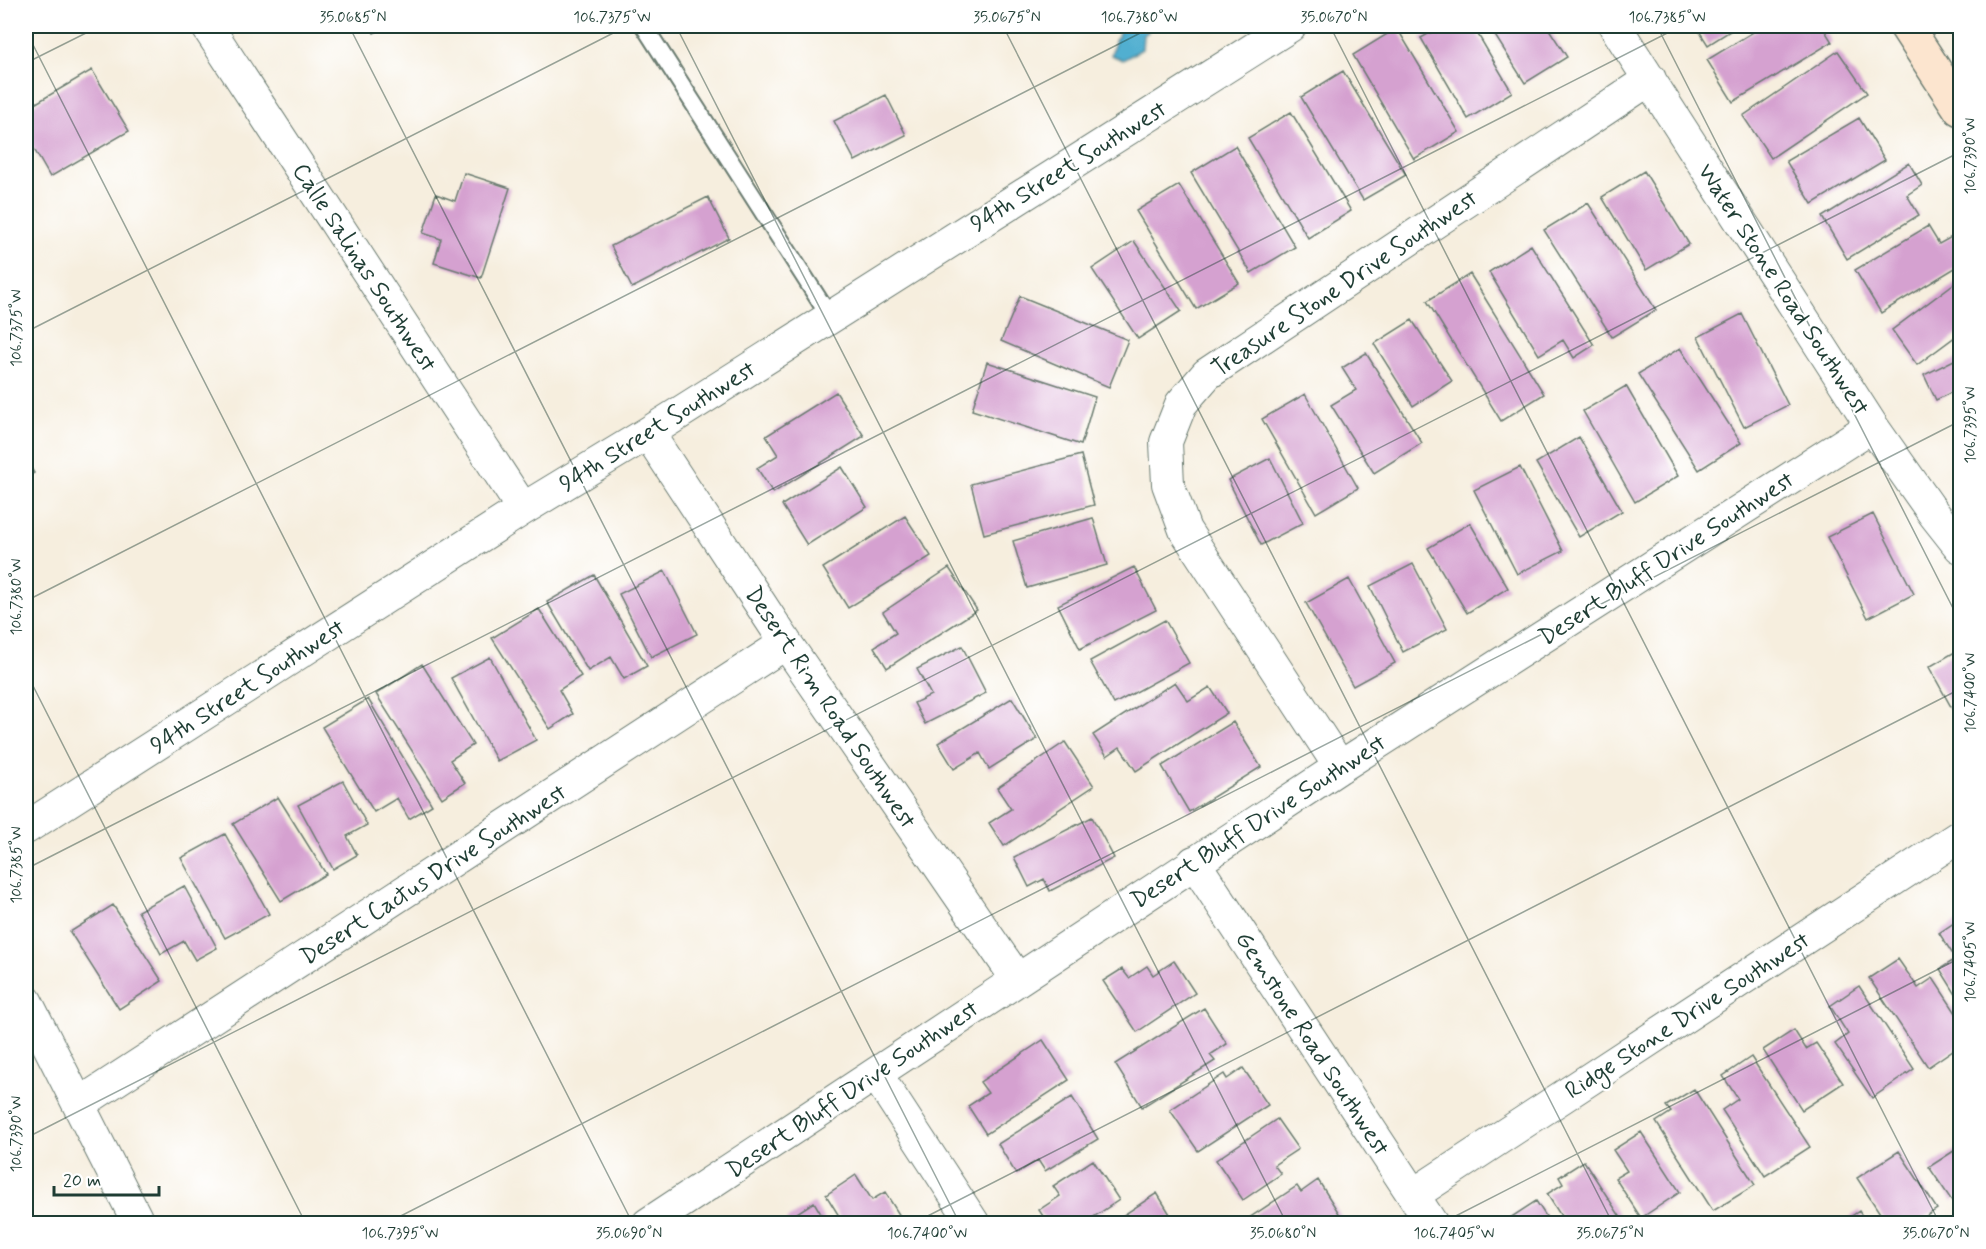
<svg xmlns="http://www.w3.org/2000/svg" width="1986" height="1249" font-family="Mynerve,sans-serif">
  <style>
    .water { fill: #51afd0; stroke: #387682; stroke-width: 1.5 }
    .building { fill: #d5a1d0 }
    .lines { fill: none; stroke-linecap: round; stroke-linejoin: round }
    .lane-casing { stroke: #6a7b70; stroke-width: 20 }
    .street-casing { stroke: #6a7b70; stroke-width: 34 }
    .secondary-casing { stroke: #6a7b70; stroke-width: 36 }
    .lane { stroke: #fff; stroke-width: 16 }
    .street { stroke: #fff; stroke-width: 32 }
    .secondary { stroke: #fce5cf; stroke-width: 33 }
    .ticks { fill: none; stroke: #1f3d34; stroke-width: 1.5; stroke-opacity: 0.45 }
    .labels { text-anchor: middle; stroke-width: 4.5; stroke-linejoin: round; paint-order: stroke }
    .street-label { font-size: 24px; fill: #1f3d34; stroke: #fff }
    .neatline { fill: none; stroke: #1f3d34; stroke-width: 2 }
    .ticks-label { font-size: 15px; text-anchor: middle; fill: #1f3d34 }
  </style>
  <rect width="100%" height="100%" fill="#fff"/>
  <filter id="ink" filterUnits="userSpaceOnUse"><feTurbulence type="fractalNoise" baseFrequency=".0167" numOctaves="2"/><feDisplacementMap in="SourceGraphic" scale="12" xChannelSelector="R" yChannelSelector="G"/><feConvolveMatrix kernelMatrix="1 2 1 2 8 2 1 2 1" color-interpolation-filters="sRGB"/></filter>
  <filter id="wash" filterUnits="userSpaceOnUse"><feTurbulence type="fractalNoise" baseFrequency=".008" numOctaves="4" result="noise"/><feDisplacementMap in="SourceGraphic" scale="24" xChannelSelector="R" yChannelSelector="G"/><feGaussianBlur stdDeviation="1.35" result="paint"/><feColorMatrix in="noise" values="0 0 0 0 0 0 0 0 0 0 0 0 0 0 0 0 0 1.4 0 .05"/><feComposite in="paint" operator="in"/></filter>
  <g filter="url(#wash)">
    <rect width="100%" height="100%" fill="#f6eede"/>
    <!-- water -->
    <path class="water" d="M1120,26H1148V32L1143,35L1142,49L1123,60L1111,55L1116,38L1118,37Z"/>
    <g id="blocks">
      <!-- building -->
      <path class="building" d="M370,26H388L374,33Z
        M1442,26H1473L1512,92L1468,119L1421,38Z
        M1489,26H1547L1567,57L1525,83Z
        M1696,26H1738L1708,45Z
        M1763,26H1822L1832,42L1733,102L1707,60Z
        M1397,28L1459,132L1414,159L1353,55Z
        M1838,51L1867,93L1771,158L1743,116Z
        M92,70L129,131L50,177L26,135V109Z
        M1343,71L1406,175L1363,200L1301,97Z
        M886,95L906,135L855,161L834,121Z
        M1291,112L1351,211L1308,238L1248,138Z
        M1859,118L1885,160L1812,204L1786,161Z
        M1235,146L1295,247L1251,273L1191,173Z
        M1909,163L1922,185L1907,195L1919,215L1847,259L1822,217Z
        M1644,171L1689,244L1646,270L1602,197Z
        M464,173L510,188L481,278L434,263L441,239L423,233L436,194L455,201Z
        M1179,185L1239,283L1196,309L1136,211Z
        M708,197L729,238L632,288L611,246Z
        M1588,203L1656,310L1612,337L1544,230Z
        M1928,226L1939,244L1955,235L1960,243V265L1881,313L1855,270Z
        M1134,241L1181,311L1138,339L1092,269Z
        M1531,245L1594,345L1574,358L1563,340L1539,355L1489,272Z
        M1470,274L1544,394L1501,421L1427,301Z
        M1960,279V333L1917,365L1892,330Z
        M1020,296L1128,340L1109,387L1001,341Z
        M1742,314L1788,405L1744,427L1698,337Z
        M1412,320L1452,381L1413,406L1374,344Z
        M1680,348L1741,443L1699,470L1638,374Z
        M1366,353L1422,443L1374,473L1331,405L1356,390L1342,368Z
        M1960,357V388L1936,400L1924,375Z
        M987,362L1095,397L1081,445L972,410Z
        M1626,386L1678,476L1635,502L1583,411Z
        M836,392L864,436L773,493L757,468L778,455L766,436Z
        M1305,394L1358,488L1316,513L1262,419Z
        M1579,437L1622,511L1579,537L1536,463Z
        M1081,455L1094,505L984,534L971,484Z
        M1270,458L1303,523L1261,545L1228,480Z
        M26,460L34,473L26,478Z
        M842,467L867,507L807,545L782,505Z
        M1520,467L1563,551L1517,574L1474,490Z
        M1873,514L1914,594L1868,618L1827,537Z
        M905,516L931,556L848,608L823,568Z
        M1093,518L1107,565L1027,588L1013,541Z
        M1470,523L1508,588L1467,613L1428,548Z
        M1413,564L1447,629L1403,652L1370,586Z
        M1134,567L1156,610L1080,649L1058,605Z
        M949,568L977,610L887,668L874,647L896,633L883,612Z
        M665,571L697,634L651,657L619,594Z
        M594,575L647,666L624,679L611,657L588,671L547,602Z
        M1349,579L1395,663L1353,686L1306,603Z
        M539,609L581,676L559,690L573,714L550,729L492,638Z
        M1165,620L1189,663L1114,704L1090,661Z
        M962,646L986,693L925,724L914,703L931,695L917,669Z
        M1960,649V723L1929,667Z
        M490,657L536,740L497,761L451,678Z
        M422,664L473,745L450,760L465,783L442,798L376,694Z
        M1175,682L1188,701L1210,687L1227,713L1136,771L1120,747L1107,756L1093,735Z
        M1012,698L1037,739L989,769L980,753L954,769L938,743Z
        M368,699L432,805L409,819L397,798L374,812L322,727Z
        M1233,722L1261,767L1189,812L1162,766Z
        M1065,742L1094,786L1004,846L989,823L1011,809L997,788Z
        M343,781L367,825L347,836L357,855L333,869L298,805Z
        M278,797L326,874L281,901L233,824Z
        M1092,817L1114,858L1050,891L1044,879L1029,887L1014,857Z
        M225,834L269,914L225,938L181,858Z
        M184,886L217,948L195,960L184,941L161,954L138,911Z
        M113,905L162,981L119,1009L70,932Z
        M1960,919V1001L1940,969L1956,959L1939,933Z
        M1898,959L1918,988L1933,978L1960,1019V1045L1928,1067L1869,978Z
        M1174,961L1195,993L1137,1032L1103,981L1122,969L1129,978L1147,966L1153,975Z
        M1859,986L1914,1069L1872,1098L1835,1044L1848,1034L1830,1006Z
        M1204,1008L1227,1044L1210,1055L1215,1061L1142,1107L1115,1064Z
        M1794,1030L1806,1049L1816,1043L1843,1083L1802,1110L1763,1050Z
        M1043,1040L1069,1080L986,1134L968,1106L988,1093L980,1082Z
        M1751,1057L1810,1147L1765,1176L1722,1110L1738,1099L1723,1076Z
        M1243,1068L1268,1105L1198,1151L1170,1110L1224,1074L1227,1079Z
        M1694,1089L1755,1185L1713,1211L1656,1122L1671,1112L1666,1106Z
        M1072,1097L1098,1139L1045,1171L1038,1160L1016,1174L998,1144Z
        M1277,1119L1298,1149L1274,1165L1281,1174L1243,1200L1216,1160Z
        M1641,1132L1680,1192L1641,1218L1615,1178L1627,1171L1613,1150Z
        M1960,1147V1195L1952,1201L1929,1167Z
        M1899,1151L1937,1209L1925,1217L1929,1224H1887L1857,1178Z
        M1093,1160L1119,1200L1083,1224H1048L1039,1210L1060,1196L1053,1186Z
        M1584,1161L1625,1224H1566L1547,1194L1563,1184L1559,1177Z
        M856,1175L872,1200L885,1192L905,1224H844L826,1195Z
        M1318,1180L1342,1218L1333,1224H1244L1243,1222L1297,1186L1301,1192Z
        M1157,1193L1176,1224H1110Z
        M1536,1201L1551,1224H1505L1504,1222Z
        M814,1202L827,1224H788L786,1220Z
        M1859,1211L1867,1224H1840Z"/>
    </g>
  </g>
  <g filter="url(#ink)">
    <use href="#blocks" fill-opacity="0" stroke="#6a7b70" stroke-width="1.5"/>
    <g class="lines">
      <defs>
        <path id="lane" d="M644,26L830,317"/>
        <path id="street" d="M207,26L523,509
          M1615,26L1872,426L1934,514L1960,547
          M648,433L786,643L1017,979
          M1340,767L1185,530L1168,484L1166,442L1181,404L1207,374L1650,79
          M26,828L523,509L648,433L1290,26
          M1194,862L1432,1224
          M26,1001L139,1224
          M876,1074L974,1224
          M79,1104L786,643
          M1413,1195L1960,836
          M648,1224L1340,767L1872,426"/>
        <path id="secondary" d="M1906,26L1960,109"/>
      </defs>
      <!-- lane casing -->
      <use href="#lane" class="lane-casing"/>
      <!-- street casing -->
      <use href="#street" class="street-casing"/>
      <!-- secondary casing -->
      <use href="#secondary" class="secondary-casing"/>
      <!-- lane -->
      <use href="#lane" class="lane"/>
      <!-- street -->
      <use href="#street" class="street"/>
      <!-- secondary -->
      <use href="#secondary" class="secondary"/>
    </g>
  </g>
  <!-- ticks -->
  <path class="ticks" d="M349,26L960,1224M676,26L1287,1224M1003,26L1613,1224M1330,26L1940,1224M1657,26L1960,622M26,31L633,1224M26,63L100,26M26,332L627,26M26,601L1154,26M26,672L306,1224M26,869L1681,26M26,1138L1960,152M385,1224L1960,421M912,1224L1960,689M1440,1224L1960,958"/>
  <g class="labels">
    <!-- street labels -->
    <g class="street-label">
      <text transform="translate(1068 166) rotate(-32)" y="8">94th Street Southwest</text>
      <text transform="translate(365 267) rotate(57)" y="8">Calle Salinas Southwest</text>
      <text transform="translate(1344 283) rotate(-34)" y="8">Treasure Stone Drive Southwest</text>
      <text transform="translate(1784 289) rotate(57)" y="8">Water Stone Road Southwest</text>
      <text transform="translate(657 426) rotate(-32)" y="8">94th Street Southwest</text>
      <text transform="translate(1666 558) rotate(-33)" y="8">Desert Bluff Drive Southwest</text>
      <text transform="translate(247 686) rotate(-33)" y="8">94th Street Southwest</text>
      <text transform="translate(831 707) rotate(56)" y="8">Desert Rim Road Southwest</text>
      <text transform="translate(1258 821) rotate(-33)" y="8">Desert Bluff Drive Southwest</text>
      <text transform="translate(433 874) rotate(-33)" y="8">Desert Cactus Drive Southwest</text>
      <text transform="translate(1687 1015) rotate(-33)" y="8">Ridge Stone Drive Southwest</text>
      <text transform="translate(1313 1043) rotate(57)" y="8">Gemstone Road Southwest</text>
      <text transform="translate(852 1089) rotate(-34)" y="8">Desert Bluff Drive Southwest</text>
    </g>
  </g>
  <!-- margin -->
  <rect width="1986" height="1249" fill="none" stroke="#fff" stroke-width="66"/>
  <!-- scale -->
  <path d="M54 1186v9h105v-9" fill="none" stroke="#1f3d34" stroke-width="3"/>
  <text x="63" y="1186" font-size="18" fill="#1f3d34" stroke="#ffffff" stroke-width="4.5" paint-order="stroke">20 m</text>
  <rect x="33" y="33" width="1920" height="1183" class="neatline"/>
  <g class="ticks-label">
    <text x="353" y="22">35.0685°N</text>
    <text x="612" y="22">106.7375°W</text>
    <text x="1007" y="22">35.0675°N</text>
    <text x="1139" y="22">106.7380°W</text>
    <text x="1334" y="22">35.0670°N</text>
    <text x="1667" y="22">106.7385°W</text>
    <text transform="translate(1970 156) rotate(-90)" y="5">106.7390°W</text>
    <text transform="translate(16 328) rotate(-90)" y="5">106.7375°W</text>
    <text transform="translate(1970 425) rotate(-90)" y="5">106.7395°W</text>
    <text transform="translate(16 597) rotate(-90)" y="5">106.7380°W</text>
    <text transform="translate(1970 693) rotate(-90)" y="5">106.7400°W</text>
    <text transform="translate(16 865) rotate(-90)" y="5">106.7385°W</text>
    <text transform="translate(1970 962) rotate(-90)" y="5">106.7405°W</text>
    <text transform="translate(16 1134) rotate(-90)" y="5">106.7390°W</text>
    <text x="400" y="1238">106.7395°W</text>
    <text x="629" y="1238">35.0690°N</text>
    <text x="927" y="1238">106.7400°W</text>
    <text x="1283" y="1238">35.0680°N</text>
    <text x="1454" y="1238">106.7405°W</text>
    <text x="1610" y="1238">35.0675°N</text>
    <text x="1936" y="1238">35.0670°N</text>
  </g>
</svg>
